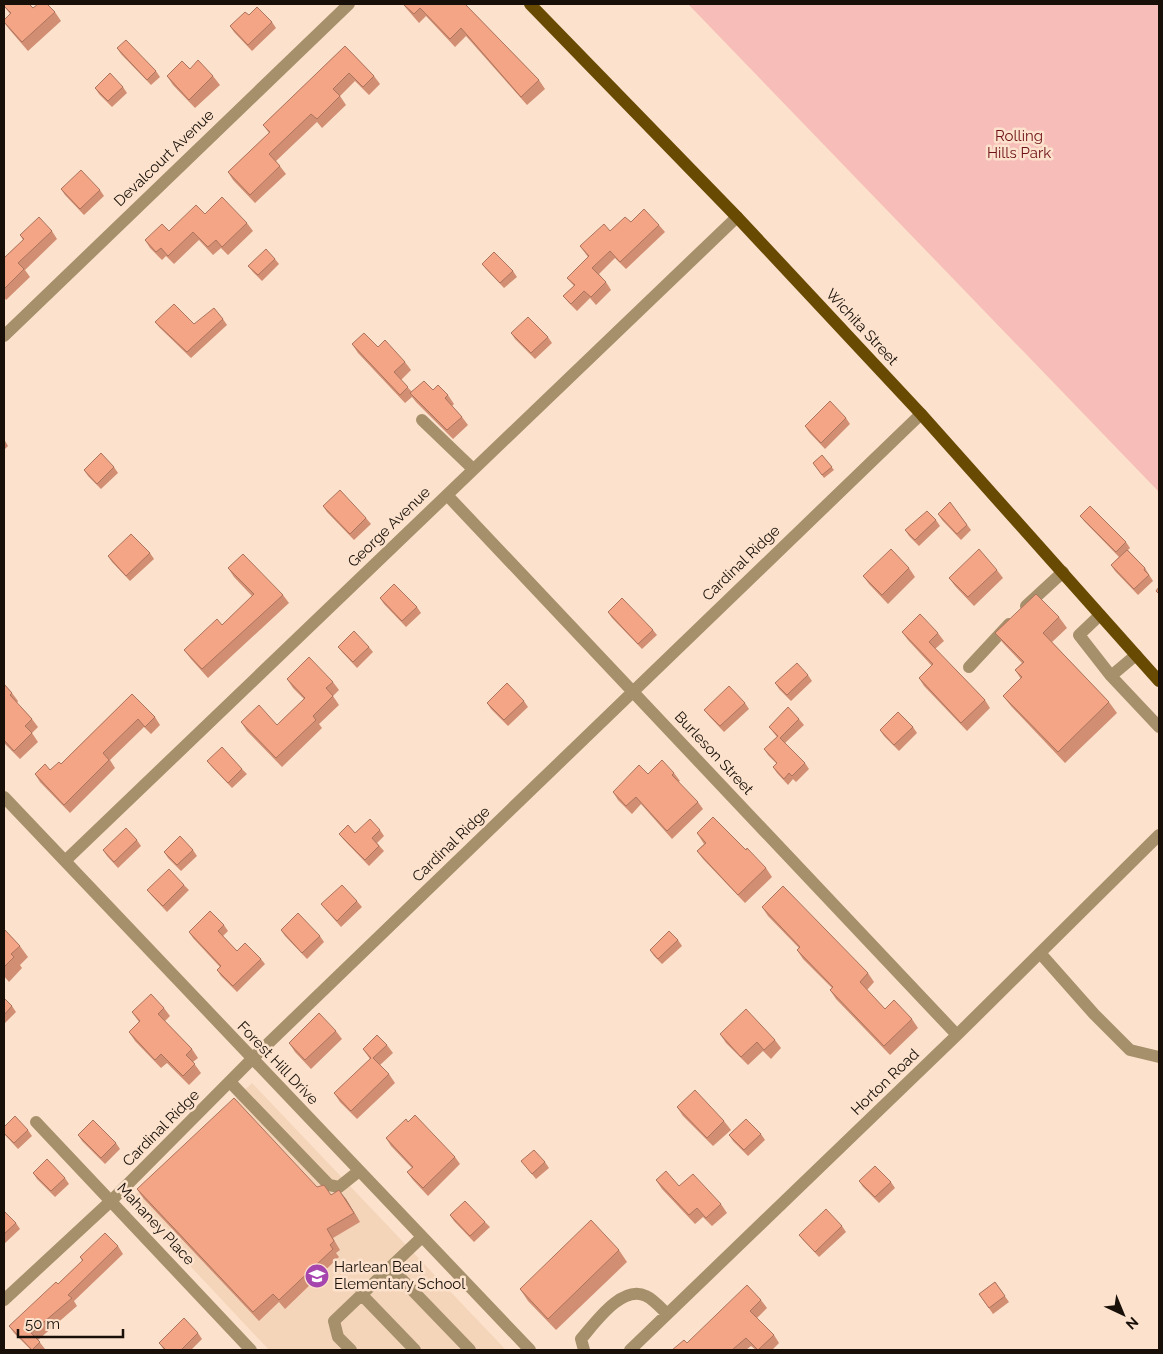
<svg xmlns="http://www.w3.org/2000/svg" width="1163" height="1354" font-family="Raleway,sans-serif">
  <style>
    .built { fill: #f5d5ba }
    .green { fill: #f7bdb9 }
    .lines { fill: none; stroke-linecap: round; stroke-linejoin: round }
    .minor { stroke: #a6906b; stroke-width: 12 }
    .major { stroke: #684a03; stroke-width: 12 }
    .wall { fill: #d28e73 }
    .shaded-wall { fill: #ab745e }
    .building { fill: #f4a586; stroke: #ab745e }
    .labels { text-anchor: middle; stroke-width: 5; stroke-linejoin: round; paint-order: stroke }
    .park-label { font-size: 15px; fill: #6e1018; stroke: #fce2cc }
    .street-label { font-size: 15px; fill: #170f08; stroke: #fce2cc }
    .poi-label { font-size: 15px; fill: #170f08; stroke: #fce2cc; text-anchor: start }
  </style>
  <rect width="100%" height="100%" fill="#fce2cc"/>
  <!-- built -->
  <path class="built" d="M252,1083L506,1350H269L129,1201Z"/>
  <!-- green -->
  <path class="green" d="M688,4H1159V492Z"/>
  <g class="lines">
    <!-- minor -->
    <path class="minor" d="M4,336L349,4
      M422,420L473,469
      M447,495L957,1035
      M1026,606L1063,572
      M1100,615L1079,635L1111,676
      M1136,655L1111,676L1159,727
      M969,667L1009,624
      M4,797L530,1350
      M65,861L737,217
      M1040,953L1094,1014L1130,1050L1159,1057
      M230,1082L329,1185L339,1187L359,1171
      M36,1122L251,1350
      M390,1267L470,1350
      M361,1294L415,1350
      M4,1300L112,1200L252,1059L921,414
      M351,1350L338,1337L334,1321L422,1237
      M584,1350L581,1339C595,1323 622,1284 646,1296C653,1299 661,1308 667,1314
      M630,1350L957,1035L1159,835"/>
    <!-- major -->
    <path class="major" d="M530,4L737,217L921,414L1159,681"/>
  </g>
  <!-- wall -->
  <path class="wall" d="M403,4H465L539,80L545,89L527,105L466,36L455,47L426,16L419,23L406,8Z
    M4,6L55,12L61,21L28,51L9,29L4,22L10,14Z
    M249,15L272,22L276,28L252,51L234,32L230,26Z
    M345,46L374,76L380,84L369,95L355,81L340,96L346,105L322,128L317,122L276,161L286,174L255,203L233,180L228,172L269,133L263,125Z
    M117,48L156,71L160,77L151,85L121,54Z
    M190,69L213,76L220,85L195,108L173,85L167,76Z
    M123,87L127,93L112,107L99,94L95,88Z
    M61,189L100,190L104,196L84,215L65,195Z
    M205,214L247,223L253,231L228,255L221,248L213,255L199,240L174,264L166,256L162,260L150,248L145,240L169,231Z
    M631,222L659,225L665,232L626,269L615,258L599,274L606,282L611,290L596,305L590,298L577,311L569,303L563,296L574,286L567,278L588,257L580,246L610,231Z
    M52,231L57,239L25,270L30,277L6,300L4,297V258L23,240L20,235Z
    M275,259L279,264L262,281L253,272L248,266Z
    M482,264L513,271L517,277L504,288L486,269Z
    M223,319L227,325L191,358L159,327L155,322L194,324Z
    M511,333L548,337L552,343L535,359L515,339Z
    M352,344L378,347L405,362L411,370L401,380L412,392L433,390L448,395L454,404L452,406L462,417L468,425L453,439L416,402L412,397L405,403L358,353Z
    M846,418L850,424L825,449L809,432L805,426Z
    M4,439L8,446L4,450Z
    M822,455L834,470L824,478L813,463Z
    M114,467L118,473L101,489L88,476L84,470Z
    M950,502L971,530L961,540L942,520L938,514Z
    M323,506L366,518L371,524L354,540L327,512Z
    M1080,516L1126,542L1130,548L1128,550L1145,568L1153,581L1138,595L1115,571L1111,565L1119,557L1084,521Z
    M936,520L940,526L919,546L909,536L905,530Z
    M150,553L154,559L130,581L112,562L108,556Z
    M228,568L283,595L289,603L208,678L191,659L184,650L222,625L252,596L234,577Z
    M909,568L915,577L888,604L869,584L863,576Z
    M997,570L1003,578L974,606L955,586L949,578Z
    M380,598L417,607L421,613L406,627L384,604Z
    M608,612L653,630L657,635L642,649L612,618Z
    M1059,617L1067,628L1052,642L1109,702L1117,713L1065,763L1011,706L1003,696L1021,679L1015,670L1022,663L1003,643L995,633Z
    M902,632L938,633L944,641L935,649L985,700L990,708L967,731L924,686L919,678L932,666L908,640Z
    M338,647H369L373,652L357,668L342,652Z
    M808,675L812,681L791,701L779,689L775,683Z
    M287,679L333,682L339,690L333,696L339,705L319,724L322,728L282,767L247,731L241,722L277,725L304,699L293,688Z
    M4,684L12,693L18,701L17,703L32,719L38,727L32,733L38,742L20,759L4,743Z
    M132,694L155,717L160,725L151,734L144,727L110,760L115,768L70,813L40,782L35,774L50,770L61,764Z
    M524,701L528,707L508,726L491,709L487,703Z
    M745,703L749,709L724,732L709,716L704,710Z
    M799,719L804,725L785,743L805,763L809,769L796,782L793,779L788,785L777,773L773,767L777,764L768,755L764,749L777,737L769,727Z
    M913,727L917,733L899,751L884,736L880,730Z
    M207,761L242,769L247,774L232,788L212,767Z
    M674,773L680,781L678,782L698,802L703,809L672,839L641,804L632,814L618,800L613,792L648,774Z
    M380,830L384,836L377,843L384,851L369,866L343,839L339,834L355,833Z
    M697,833L746,850L766,868L772,877L745,903L703,859L697,851L704,844Z
    M137,840L141,846L118,868L107,856L103,850Z
    M193,850L197,856L181,871L168,858L164,852Z
    M184,885L189,890L167,912L152,896L147,890Z
    M357,901L362,907L341,927L326,910L321,904Z
    M762,907L868,973L874,982L867,990L885,1009L912,1019L918,1028L890,1055L836,999L830,990L832,988L803,959L797,950L799,948L768,916Z
    M224,925L228,931L223,936L237,951L261,959L265,964L237,992L221,976L217,970L220,967L193,938L189,932Z
    M4,929L20,946L28,957L20,965L22,968L9,982L4,976Z
    M281,930L320,936L324,942L307,959L285,936Z
    M678,940L682,946L662,964L654,956L650,950Z
    M4,998L12,1006L16,1012L4,1024Z
    M164,1008L170,1016L165,1021L192,1049L198,1058L193,1062L201,1073L189,1085L167,1063L161,1068L135,1041L129,1032L139,1022L132,1012Z
    M336,1031L342,1039L311,1069L295,1052L289,1043Z
    M720,1034L775,1040L781,1048L771,1059L763,1051L748,1065L726,1043Z
    M387,1045L393,1053L380,1065L389,1074L395,1083L357,1119L340,1102L334,1093L370,1059L363,1049Z
    M677,1107L724,1121L731,1130L713,1146L683,1116Z
    M408,1122L455,1157L460,1164L428,1196L413,1180L407,1172L412,1168L391,1146L386,1138Z
    M4,1127L28,1130L32,1136L18,1149L4,1134Z
    M761,1134L765,1140L748,1156L733,1141L729,1135Z
    M78,1135L116,1143L120,1149L105,1164L82,1141Z
    M521,1161L545,1162L549,1168L536,1179Z
    M33,1173L65,1178L69,1184L55,1197L37,1179Z
    M656,1180L679,1186L721,1204L727,1213L712,1226L703,1217L695,1224L662,1189Z
    M859,1181L891,1182L895,1188L879,1203L863,1187Z
    M317,1187L331,1195L346,1199L360,1222L333,1238L340,1250L336,1253L339,1257L285,1309L279,1302L259,1321L143,1198L137,1189Z
    M4,1211L16,1223L20,1229L4,1244Z
    M450,1215L485,1222L490,1227L474,1242L454,1221Z
    M842,1226L846,1232L819,1257L803,1240L799,1235Z
    M118,1246L123,1254L74,1301L77,1306L38,1340L45,1349L44,1350H31L14,1333L9,1326L58,1284L82,1261L80,1257Z
    M619,1250L627,1262L556,1330L528,1301L520,1289Z
    M995,1282L1009,1302L993,1314L979,1294Z
    M761,1300L767,1308L757,1318L774,1335L779,1343L772,1350H756L751,1346L746,1350H672L687,1343Z
    M198,1333L202,1339L191,1350H164L159,1343Z"/>
  <!-- shaded-wall -->
  <path class="shaded-wall" d="M339,1190L346,1199L360,1222L354,1213Z"/>
  <!-- building -->
  <path class="building" d="M5,4H29L33,8L38,4H47L55,12L22,42L4,22V20L11,13L4,6Z
    M403,4H465L539,80L521,97L461,28L450,39L420,8L414,14Z
    M257,7L272,22L248,45L230,26L245,12L249,15Z
    M126,40L156,71L147,80L117,48Z
    M345,46L374,76L363,87L349,73L333,89L340,96L317,119L311,114L269,154L280,166L250,195L228,172L270,132L263,125Z
    M198,60L213,76L189,100L167,76L182,61L190,69Z
    M110,73L123,87L108,101L95,88Z
    M81,170L100,190L80,209L61,189Z
    M222,197L247,223L222,247L216,240L208,247L193,232L168,256L161,248L156,252L145,240L162,224L169,231L196,205L205,214Z
    M644,209L659,225L620,262L610,251L592,268L606,282L591,297L584,291L571,304L563,296L575,285L567,278L589,256L580,246L604,224L610,231L625,217L631,222Z
    M39,217L52,231L18,263L24,269L4,289V258L24,239L20,235Z
    M266,249L275,259L258,275L248,266Z
    M494,252L513,271L500,283L482,264Z
    M174,304L194,324L214,308L223,319L187,352L155,322Z
    M528,317L548,337L531,353L511,333Z
    M364,333L378,347L385,340L405,362L394,372L408,387L400,395L352,344Z
    M424,381L433,390L438,385L448,395L445,398L462,417L447,430L410,393Z
    M830,401L846,418L821,443L805,426Z
    M101,453L114,467L97,484L84,470Z
    M822,455L832,467L822,475L813,463Z
    M340,490L366,518L350,534L323,506Z
    M950,502L967,525L957,534L938,514Z
    M1090,506L1126,542L1116,552L1080,516Z
    M927,511L936,520L915,540L905,530Z
    M131,534L150,553L126,576L108,556Z
    M891,549L909,568L882,595L863,576Z
    M979,549L997,570L968,597L949,578Z
    M1127,550L1145,568L1144,570L1149,575L1134,589L1111,565Z
    M243,554L283,595L202,669L184,650L217,619L222,625L254,594L228,568Z
    M394,584L417,607L402,621L380,598Z
    M1159,587V594L1156,591Z
    M1036,594L1059,617L1043,633L1109,702L1058,752L1003,696L1022,677L1015,670L1024,662L995,633Z
    M622,598L653,630L638,644L608,612Z
    M920,614L938,633L929,642L985,700L961,723L919,678L933,664L902,632Z
    M354,631L369,647L353,662L338,647Z
    M309,657L333,682L326,688L333,696L313,716L316,720L276,758L241,722L259,705L277,725L305,698L287,679Z
    M797,663L808,675L787,695L775,683Z
    M507,683L524,701L504,720L487,703Z
    M4,684L12,693L10,695L32,719L25,726L32,733L14,751L4,740Z
    M729,686L745,703L720,726L704,710Z
    M132,694L155,717L145,727L138,719L103,753L109,760L64,805L35,774L45,764L50,770L59,762L61,764Z
    M788,707L799,719L780,738L805,763L792,776L789,773L784,779L773,767L777,763L764,749L778,736L769,727Z
    M898,712L913,727L894,745L880,730Z
    M222,747L242,769L228,783L207,761Z
    M662,760L674,773L672,775L698,802L667,831L636,797L626,806L613,792L639,765L648,774Z
    M713,817L746,850L747,848L766,868L738,895L697,851L706,843L697,833Z
    M370,819L380,830L372,838L379,846L365,860L339,834L348,825L355,833Z
    M126,828L137,840L114,862L103,850Z
    M180,836L193,850L177,865L164,852Z
    M169,869L184,885L163,906L147,890Z
    M342,885L357,901L337,921L321,904Z
    M783,886L868,973L860,982L885,1009L894,1000L912,1019L884,1046L830,990L833,987L797,950L800,947L762,907Z
    M210,911L224,925L218,931L237,951L245,943L261,959L233,986L217,970L221,966L189,932Z
    M298,913L320,936L302,953L281,930Z
    M4,929L20,946L11,954L14,957L4,967Z
    M669,931L678,940L658,959L650,950Z
    M151,994L164,1008L158,1014L192,1049L186,1055L195,1064L183,1076L161,1054L155,1060L129,1032L140,1021L132,1012Z
    M4,998L12,1006L4,1015Z
    M746,1009L775,1040L764,1050L757,1042L741,1057L720,1034Z
    M319,1013L336,1031L305,1060L289,1043Z
    M377,1035L387,1045L373,1058L389,1074L351,1111L334,1093L371,1058L363,1049Z
    M695,1090L724,1121L707,1138L677,1107Z
    M234,1098L317,1187L324,1185L331,1195L339,1190L354,1213L327,1229L334,1241L330,1245L333,1249L279,1300L273,1294L253,1312L137,1189Z
    M415,1115L455,1157L423,1188L407,1172L413,1167L386,1138L406,1119L408,1122Z
    M15,1116L28,1130L14,1143L4,1133V1127Z
    M746,1119L761,1134L744,1150L729,1135Z
    M93,1120L116,1143L101,1158L78,1135Z
    M534,1150L545,1162L532,1174L521,1161Z
    M47,1159L65,1178L51,1191L33,1173Z
    M875,1166L891,1182L875,1197L859,1181Z
    M666,1171L679,1186L693,1174L721,1204L706,1218L697,1208L689,1215L656,1180Z
    M465,1201L485,1222L470,1236L450,1215Z
    M826,1209L842,1226L815,1252L799,1235Z
    M4,1211L16,1223L4,1234Z
    M591,1220L619,1250L548,1319L520,1289Z
    M105,1233L118,1246L68,1295L72,1298L31,1333L40,1342L32,1350L9,1326L56,1282L58,1284L83,1260L80,1257Z
    M995,1282L1005,1296L989,1308L979,1294Z
    M747,1285L761,1300L750,1311L774,1335L758,1350L746,1338L732,1350H672L684,1340L687,1343Z
    M184,1318L198,1333L181,1350H166L159,1343Z"/>
  <!-- icons -->
  <defs>
    <symbol id="school-disc" viewBox="-11 -11 22 22"><circle r="9.5" fill="#a545ad" stroke="#fce2cc"/><path d="M0-5L7-2L0 1L-7-2ZM-4 1L0 2.5L4 1V4Q0 6-4 4Z" fill="#fff"/></symbol>
  </defs>
  <g fill-rule="evenodd">
    <use href="#school-disc" x="303" y="1262" width="28" height="28"/>
  </g>
  <g class="labels">
    <!-- park labels -->
    <g class="park-label">
      <text x="1019" y="141">Rolling<tspan x="1019" dy="17">Hills Park</tspan></text>
    </g>
    <!-- street labels -->
    <g class="street-label">
      <text transform="translate(164 158) rotate(-44)" y="5">Devalcourt Avenue</text>
      <text transform="translate(862 327) rotate(47)" y="5">Wichita Street</text>
      <text transform="translate(389 527) rotate(-44)" y="5">George Avenue</text>
      <text transform="translate(741 563) rotate(-44)" y="5">Cardinal Ridge</text>
      <text transform="translate(714 753) rotate(47)" y="5">Burleson Street</text>
      <text transform="translate(451 844) rotate(-44)" y="5">Cardinal Ridge</text>
      <text transform="translate(278 1063) rotate(46)" y="5">Forest Hill Drive</text>
      <text transform="translate(885 1082) rotate(-44)" y="5">Horton Road</text>
      <text transform="translate(161 1128) rotate(-45)" y="5">Cardinal Ridge</text>
      <text transform="translate(156 1224) rotate(47)" y="5">Mahaney Place</text>
    </g>
    <!-- poi labels -->
    <g class="poi-label">
      <text x="334" y="1272">Harlean Beal<tspan x="334" dy="17">Elementary School</tspan></text>
    </g>
  </g>
  <!-- border -->
  <rect width="1163" height="1354" fill="none" stroke="#170f08" stroke-width="10"/>
  <!-- north arrow -->
  <g transform="translate(1123 1314) rotate(136)" stroke="#fce2cc" stroke-width="4" paint-order="stroke">
  <path d="M0-4L9 19L0 12L-9 19Z" fill="#170f08"/>
  <text y="-8" font-size="14" font-weight="bold" text-anchor="middle" fill="#170f08">N</text>
  </g>
  <!-- scale -->
  <path d="M18 1329v8h105v-8" fill="none" stroke="#170f08" stroke-width="2.5"/>
  <text x="25" y="1329" font-size="15" fill="#170f08" stroke="#fce2cc" stroke-width="4" paint-order="stroke">50 m</text>
</svg>
